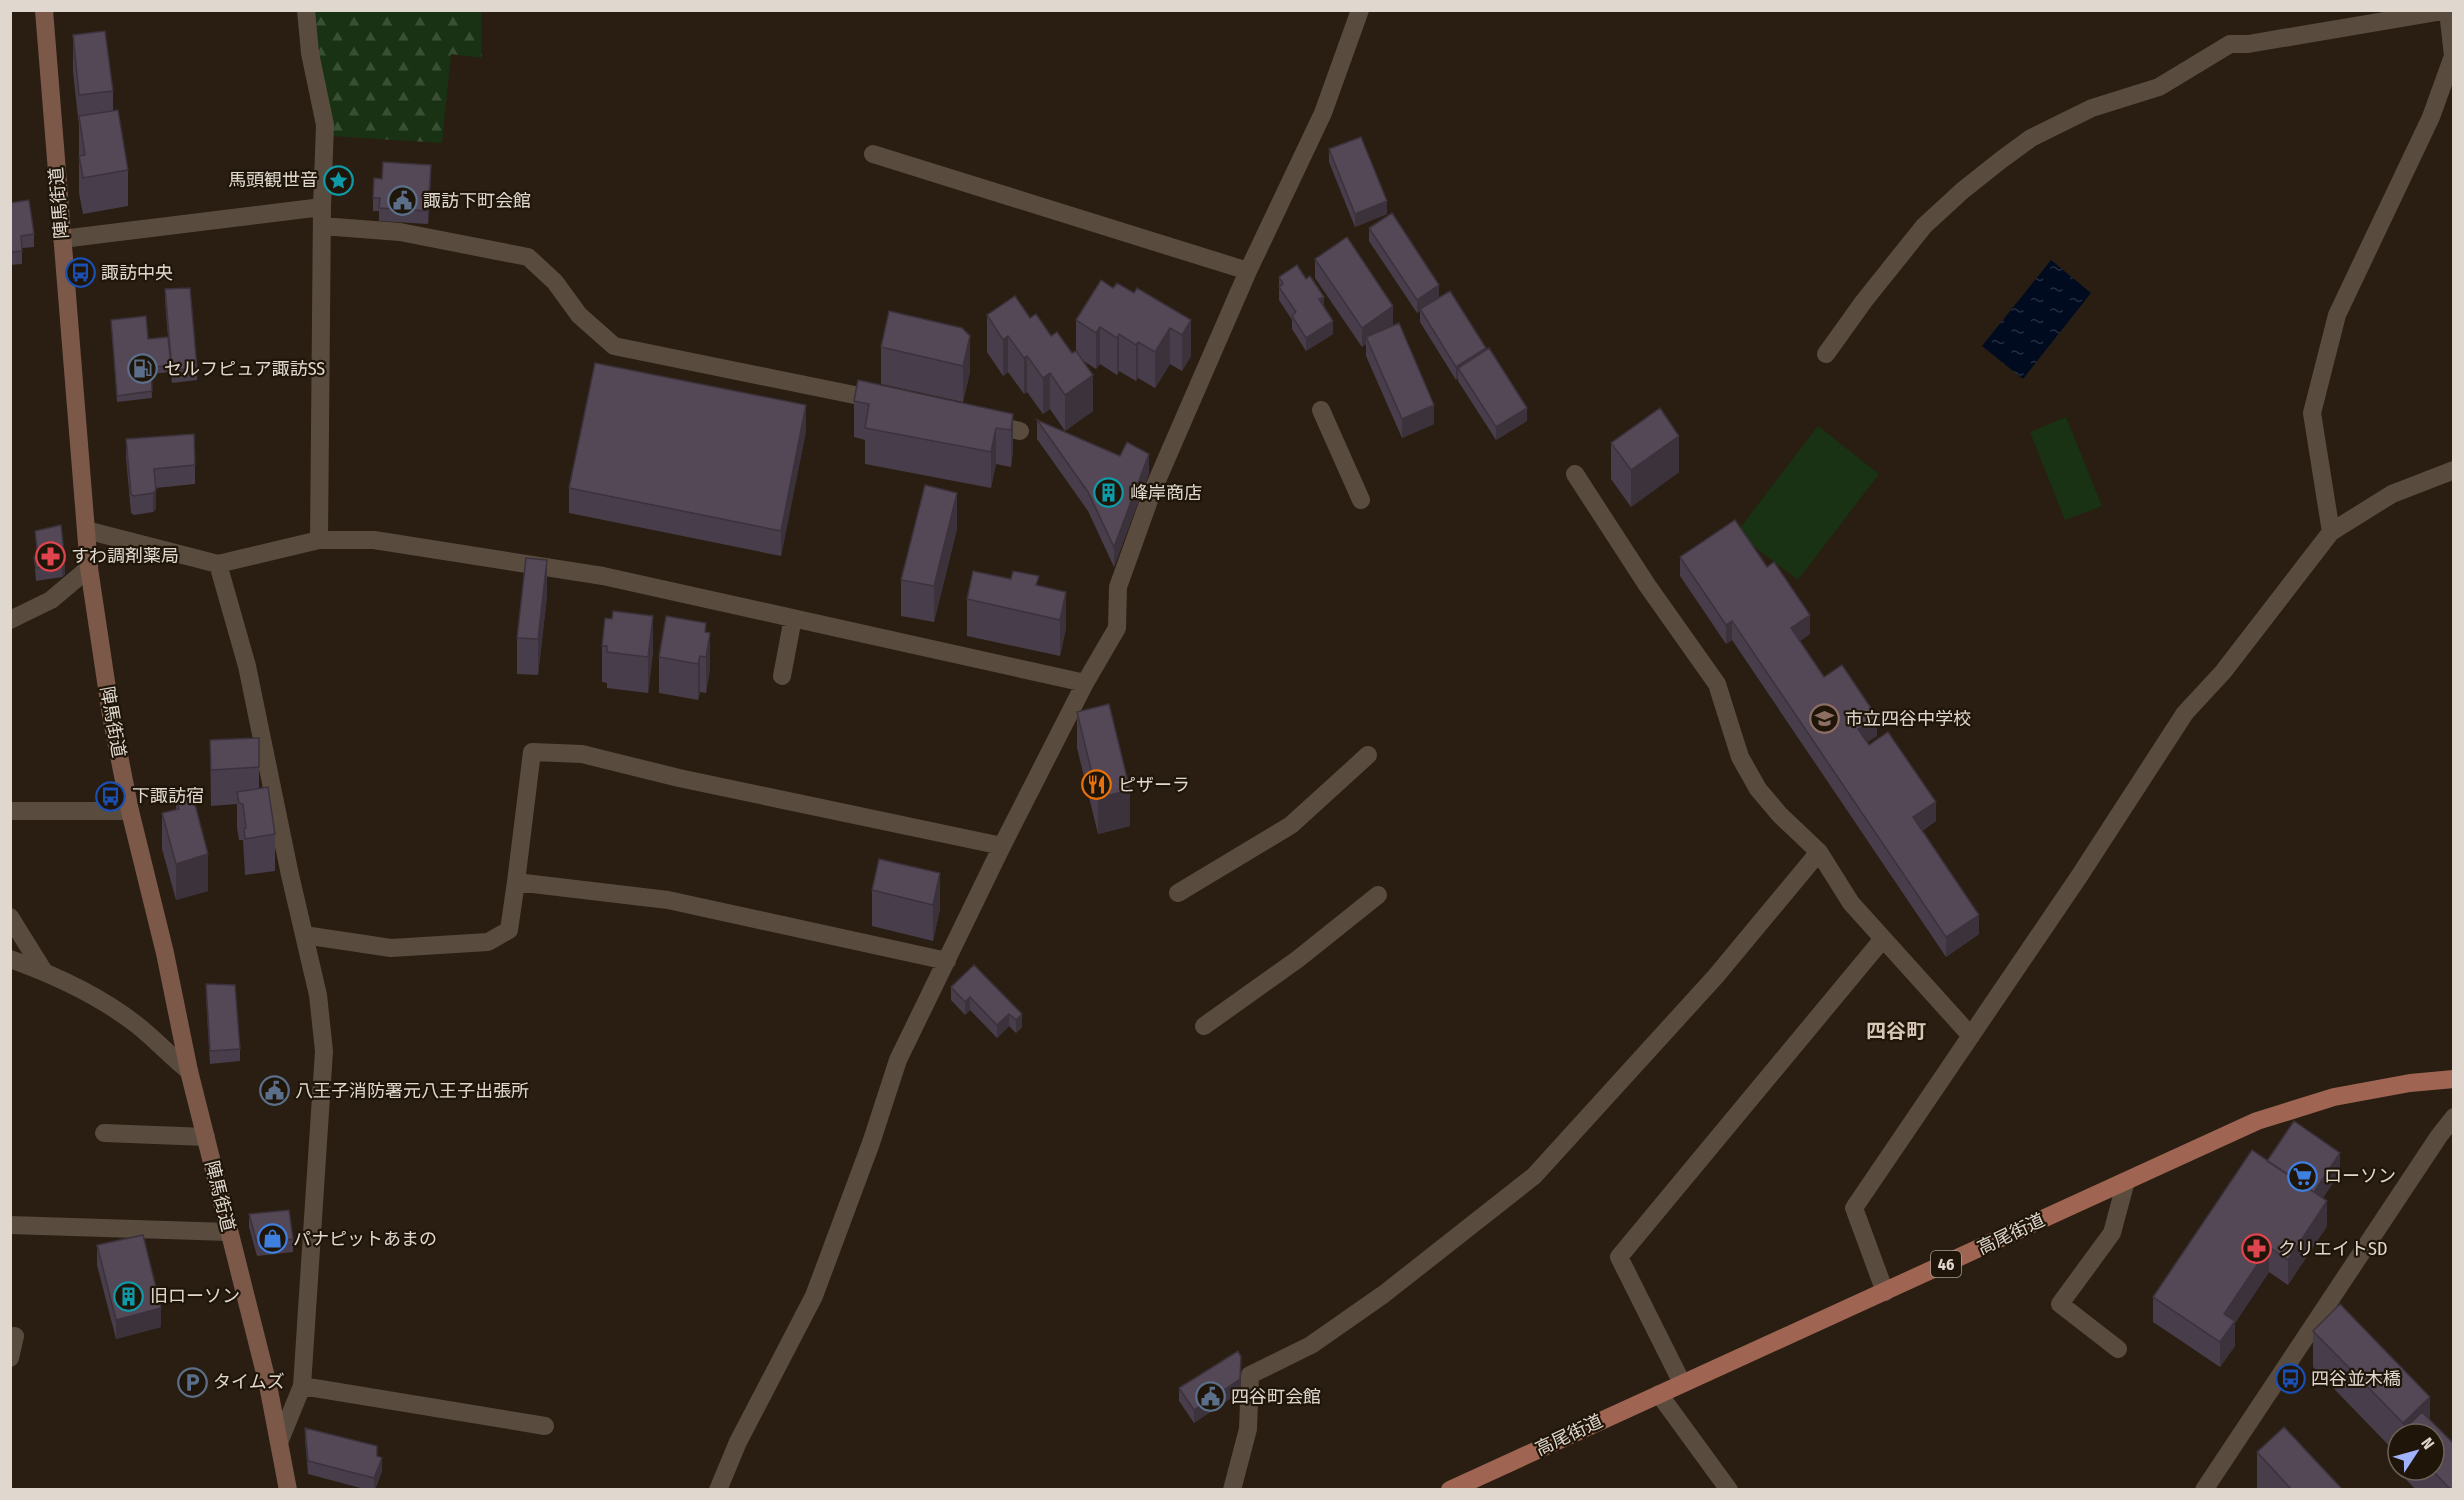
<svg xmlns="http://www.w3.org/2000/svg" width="2464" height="1500" font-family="'Fira Sans Condensed','Noto Sans JP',sans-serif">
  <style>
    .forest { fill: url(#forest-firs) }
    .garden { fill: #183213 }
    .water { fill: url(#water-ripples) }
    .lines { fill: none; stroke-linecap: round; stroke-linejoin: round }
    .minor { stroke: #594c3e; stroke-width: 18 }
    .secondary { stroke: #7c5848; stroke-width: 18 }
    .primary { stroke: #9f6552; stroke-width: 18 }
    .wall { fill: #483d4a }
    .shaded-wall { fill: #3b323c }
    .building { fill: #544756; stroke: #3b323c; stroke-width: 1.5 }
    .labels { text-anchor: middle; stroke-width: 4.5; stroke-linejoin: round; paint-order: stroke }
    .shield { fill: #1f1508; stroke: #a69e93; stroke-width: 1.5 }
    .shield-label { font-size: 16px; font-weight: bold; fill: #e0d8cf }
    .poi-label { font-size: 18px; fill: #e0d8cf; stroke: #1f1508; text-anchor: start }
    .street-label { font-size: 18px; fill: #e0d8cf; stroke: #1f1508 }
    .neighbourhood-label { font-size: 20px; font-weight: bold; fill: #d6c7b6; stroke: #1f1508 }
  </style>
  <defs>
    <pattern id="forest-firs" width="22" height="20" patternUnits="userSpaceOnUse" patternTransform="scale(1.5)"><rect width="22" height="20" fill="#183213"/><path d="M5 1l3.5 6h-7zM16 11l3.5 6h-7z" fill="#394f34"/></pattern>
    <pattern id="water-ripples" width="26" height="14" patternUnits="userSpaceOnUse" patternTransform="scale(1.5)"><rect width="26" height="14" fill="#000b20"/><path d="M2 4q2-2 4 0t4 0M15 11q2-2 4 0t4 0" fill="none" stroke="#252e3f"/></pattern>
  </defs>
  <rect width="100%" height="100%" fill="#291e11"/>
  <!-- forest -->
  <path class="forest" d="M313,11H481L482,58L451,54L442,143L332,136L317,53Z"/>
  <!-- garden -->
  <path class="garden" d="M2066,417L2102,506L2065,520L2030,432Z
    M1818,426L1879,474L1798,580L1736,533Z"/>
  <!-- water -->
  <path class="water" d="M2051,260L2091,293L2023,379L1982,346Z"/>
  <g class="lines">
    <!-- minor -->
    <path class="minor" d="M306,10L310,53L325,125L322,207L319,540
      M873,154L1248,271
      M322,226L400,232L528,257L555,282L579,315L614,346L879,400
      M62,239L322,207
      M1826,354L1864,301L1924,226L1962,191L2001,160L2031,138L2092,108L2159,87L2230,44H2248L2449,10
      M1321,410L1361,500
      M989,424L1020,431
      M1575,474L1647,585L1717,684L1740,757L1758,789L1780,815L1819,852L1851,903L1971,1036
      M86,530L218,564L319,540H374L603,576L1085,683
      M2331,532L2312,413L2337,315L2431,117L2453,56L2448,11
      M218,564L247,666L290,875L318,995L324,1051L302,1386L280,1440
      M10,620L51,600L89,568
      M782,676L793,618
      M10,811H130
      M1178,893L1291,825L1368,755
      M10,917L43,970
      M304,935L391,948L488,942L509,930L516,882
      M10,959C55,975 100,996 137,1025C155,1039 171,1057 189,1071
      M947,961L668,900L516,882L532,752L582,754L679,778L1002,846
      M1204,1026L1298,959L1378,895
      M104,1133L206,1137
      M10,1225L229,1232
      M1885,1292L1854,1208L2080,875L2185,713L2223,672L2331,532L2392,494L2454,470
      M2118,1349L2060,1304L2112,1233L2126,1181
      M10,1358L15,1336
      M1682,1383L1619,1257L1882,940
      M302,1386L545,1426
      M1659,1394L1729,1490
      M718,1490L738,1442L814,1296L871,1143L898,1060L1002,846L1085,683L1117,628L1118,587L1152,492L1248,271L1323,113L1360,10
      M1232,1490L1248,1429L1250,1375L1311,1345L1384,1294L1534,1176L1716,976L1819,852
      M2204,1490L2439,1136L2454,1117"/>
    <!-- secondary -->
    <path class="secondary" d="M44,10L89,568L111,715L130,811L165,953L189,1071L268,1385L288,1490"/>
    <!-- primary -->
    <path class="primary" d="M1450,1490L2257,1121L2334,1097L2410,1083L2454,1079"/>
  </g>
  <!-- wall -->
  <path class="wall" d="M73,35L113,91V111L128,170V206L83,214L79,193V126L73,72Z
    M1329,149L1387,214L1355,227L1329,162Z
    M431,178L428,224L379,221V211H373V198L382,179Z
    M10,203L34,234V247L22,248V264L10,265Z
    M1369,228L1439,298L1486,350L1527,421L1496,440L1458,381V378L1456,380L1420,322V311L1417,313L1369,241Z
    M1315,259L1393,325L1434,424L1402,438L1366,356V344L1362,347L1315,278Z
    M1279,277L1324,306L1333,334L1306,351L1292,329V320L1279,300Z
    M1113,288L1134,293L1191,320V356L1182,371L1170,364L1155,388L1138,378L1136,381L1119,371L1117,375L1100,364L1096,369L1082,360L1093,411L1065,431L1050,409L1043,414L1027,392L1024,394L1008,372L1003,376L987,352V315L1030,318L1072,353L1076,351V320Z
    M165,289L197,368V380L172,383L171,372L151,374L152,398L117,402L111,320L148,339L168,337L165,302Z
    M962,328L970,372L963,402L881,384V347Z
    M854,401L1013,414V450L1011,467L996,464L991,488L865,464V440L854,437Z
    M1037,420L1149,473L1114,567L1088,511L1037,439Z
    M806,431L781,556L569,513V488Z
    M126,439L195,465V484L156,488V509L153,512L134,515L131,513L126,458Z
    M1611,443L1679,472L1631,507L1611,479Z
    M61,525L65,574L62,577L36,581L34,557L37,556L35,531Z
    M957,529L934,622L901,616V580Z
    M1680,557L1810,634L1800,641L1824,677L1877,736L1867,742L1936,821L1922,831L1979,934L1946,957L1732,640L1726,644L1680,576Z
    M1039,586L1066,628L1060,656L967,636V599Z
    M547,596L538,675L517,674V638Z
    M706,632L710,669L706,693L700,692L698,700L659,693V657Z
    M602,646L653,652L648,693L607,688V683L602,682Z
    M1077,712L1130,826L1098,834L1077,748Z
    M259,738V789L275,834V871L245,875L243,840H239L237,828V804L211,806L210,740Z
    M176,797L208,891L176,900L162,849V813L176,809Z
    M879,859L940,909L933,941L872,926V890Z
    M974,965L1022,1027L1016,1033L1009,1026L997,1038L970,1010L965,1015L951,1000V987Z
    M206,984L240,1049V1061L210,1064L206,997Z
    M2267,1161L2340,1172L2323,1198L2327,1226L2288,1285L2269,1272L2235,1323V1346L2220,1367L2153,1322V1297Z
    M249,1214L293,1239V1252L257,1256L249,1227Z
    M97,1245L161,1327L116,1339L97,1265Z
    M2313,1331L2430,1420L2454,1490H2416L2398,1471V1470H2434V1434H2398V1455L2313,1367Z
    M1241,1370L1240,1392L1194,1423L1179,1401V1388Z
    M305,1428L377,1456L382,1471L375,1490H368L308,1474L305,1440Z
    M2257,1452L2343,1490H2258L2257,1488Z"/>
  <!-- shaded-wall -->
  <path class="shaded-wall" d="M431,165V178L428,224V211Z
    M1387,201V214L1355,227V214Z
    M1439,285V298L1417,313V300Z
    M1324,297V309L1319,299Z
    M1393,306V325L1366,337V344L1362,347V328Z
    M1191,320V356L1182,371V335Z
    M1333,321V334L1306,351V338Z
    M1100,327V364L1096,369V333Z
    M1170,328V364L1155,388V352Z
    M1119,334V371L1117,375V338Z
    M970,336V372L963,402V366Z
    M1008,336V372L1003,376V340Z
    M1138,342V378L1136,381V345Z
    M1486,348V361L1458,368V378L1456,380V367Z
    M1027,356V392L1024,394V358Z
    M1050,373V409L1043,414V378Z
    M1093,375V411L1065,431V395Z
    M806,405V431L781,556V531Z
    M1434,405V424L1402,438V419Z
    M1527,408V421L1496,440V427Z
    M1013,414V450L1011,467V430Z
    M996,428V464L991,488V452Z
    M1679,436V472L1631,507V470Z
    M1149,454V473L1114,567V547Z
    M156,490V509L153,512V493Z
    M957,493V529L934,622V586Z
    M547,560V596L538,675V639Z
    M65,561V574L62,577V565Z
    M1066,592V628L1060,656V620Z
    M1810,615V634L1791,647V628Z
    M653,616V652L648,693V657Z
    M1732,621V640L1726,644V625Z
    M710,633V669L706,693V657Z
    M700,656V692L698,700V664Z
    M1877,717V736L1858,748V729Z
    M1130,790V826L1098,834V798Z
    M1936,802V821L1913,836V817Z
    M208,854V891L176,900V864Z
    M940,873V909L933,941V905Z
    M1979,915V934L1946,957V937Z
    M970,997V1010L965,1015V1002Z
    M1009,1014V1026L997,1038V1025Z
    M1022,1014V1027L1016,1033V1020Z
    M2340,1153V1172L2313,1212V1193Z
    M2327,1201V1226L2288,1285V1260Z
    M2269,1247V1272L2235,1323V1346L2220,1367V1342L2224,1314Z
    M161,1308V1327L116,1339V1320Z
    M1241,1357L1240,1392L1194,1423V1410Z
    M2430,1397V1433L2403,1434V1423Z
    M382,1458V1471L374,1490V1478Z"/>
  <!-- building -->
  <path class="building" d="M105,31L113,91L79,95L73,35Z
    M118,110L128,170L83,178L79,156L85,155L79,116Z
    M1361,137L1387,201L1355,214L1329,149Z
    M383,162L431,165L428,211L379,208L380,198H373L374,178L382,179Z
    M29,200L34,234L21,236L22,251L10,252V203Z
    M1392,213L1439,285L1417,300L1369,228Z
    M1347,237L1393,306L1362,328L1315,259Z
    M1297,265L1306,279L1310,276L1324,297L1319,299L1333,321L1306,338L1292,316L1296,312L1279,287L1283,284L1279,277Z
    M1101,280L1113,288L1117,283L1134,293L1137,288L1191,320L1182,335L1170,328L1155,352L1138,342L1136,345L1119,334L1117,338L1100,327L1096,333L1076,320Z
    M190,288L197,368L172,370L165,289Z
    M1450,291L1486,348L1456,367L1420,309Z
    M1015,296L1030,318L1036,314L1051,336L1057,332L1072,353L1076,351L1093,375L1065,395L1050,373L1043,378L1027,356L1024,358L1008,336L1003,340L987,315Z
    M889,311L962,328L970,336L963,366L881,347Z
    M146,316L148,339L168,337L171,366L151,367L152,391L117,396L111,320Z
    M1399,323L1434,405L1402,419L1366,337Z
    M1489,348L1527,408L1496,427L1458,368Z
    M595,363L806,405L781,531L569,488Z
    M858,380L1013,414L1011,430L996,428L991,452L865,428L869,404L854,401Z
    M1660,408L1679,436L1631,470L1611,443Z
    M1037,420L1120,456L1127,442L1149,454L1114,547L1088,492Z
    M194,434L195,465L154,469L156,490L153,493L134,496L131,494L126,439Z
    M925,485L957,493L934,586L901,580Z
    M1735,520L1767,567L1774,562L1810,615L1791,628L1824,677L1842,665L1877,717L1858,729L1869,745L1888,732L1936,802L1913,817L1979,915L1946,937L1732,621L1726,625L1680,557Z
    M61,525L65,561L62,565L36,568L34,557L38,556L35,531Z
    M526,558L547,560L538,639L517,638Z
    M973,571L1011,579L1013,571L1039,576L1036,585L1066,592L1060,620L967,599Z
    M613,611L653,616L648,657L607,652V646H602L605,618L612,619Z
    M666,616L706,623L705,632L710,633L706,657L700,656L698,664L659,657Z
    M1109,704L1130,790L1098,798L1077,712Z
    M259,738V767L211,770L210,740Z
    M268,787L275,834L245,839L244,829L246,828L243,804L239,803L237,792Z
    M192,793L208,854L176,864L162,813L179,809L176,797Z
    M879,859L940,873L933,905L872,890Z
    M974,965L1022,1014L1016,1020L1009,1014L997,1025L970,997L965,1002L951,987Z
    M206,984L235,985L240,1049L210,1051Z
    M2294,1121L2340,1153L2314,1192L2267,1161Z
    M2252,1150L2327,1201L2288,1260L2269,1247L2224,1314L2235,1321L2220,1342L2153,1297Z
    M289,1210L293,1239L257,1243L249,1214Z
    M143,1235L161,1308L116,1320L97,1245Z
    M2340,1304L2430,1397L2403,1423L2313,1331Z
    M1238,1351L1241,1357L1240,1379L1194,1410L1179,1388Z
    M2422,1412L2454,1444V1490H2451L2432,1470H2434V1434H2399Z
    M2284,1427L2343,1490H2292L2257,1452Z
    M305,1428L377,1446V1456L382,1458L374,1478L308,1461Z"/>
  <!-- icons -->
  <defs>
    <symbol id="sight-ring" viewBox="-11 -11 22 22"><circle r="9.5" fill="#1f1508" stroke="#0f9aa8" stroke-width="1.5"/><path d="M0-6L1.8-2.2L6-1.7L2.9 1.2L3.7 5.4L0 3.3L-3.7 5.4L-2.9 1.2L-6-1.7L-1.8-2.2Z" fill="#0f9aa8"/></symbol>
    <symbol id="civic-ring" viewBox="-11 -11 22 22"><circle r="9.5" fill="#1f1508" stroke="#5c6f8a" stroke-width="1.5"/><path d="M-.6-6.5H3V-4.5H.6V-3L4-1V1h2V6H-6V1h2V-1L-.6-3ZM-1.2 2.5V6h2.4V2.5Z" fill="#5c6f8a"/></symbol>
    <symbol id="bus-ring" viewBox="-11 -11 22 22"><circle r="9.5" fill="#1f1508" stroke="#1a4fb4" stroke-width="1.5"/><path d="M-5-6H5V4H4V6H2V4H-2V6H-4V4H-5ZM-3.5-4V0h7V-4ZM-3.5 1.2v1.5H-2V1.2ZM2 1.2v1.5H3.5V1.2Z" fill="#1a4fb4"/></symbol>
    <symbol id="fuel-ring" viewBox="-11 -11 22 22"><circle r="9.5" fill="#1f1508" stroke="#5c6f8a" stroke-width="1.5"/><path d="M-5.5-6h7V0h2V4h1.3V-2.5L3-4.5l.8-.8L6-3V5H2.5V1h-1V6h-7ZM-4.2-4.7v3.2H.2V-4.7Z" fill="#5c6f8a"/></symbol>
    <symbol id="building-ring" viewBox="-11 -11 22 22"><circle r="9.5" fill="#1f1508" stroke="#0f9aa8" stroke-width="1.5"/><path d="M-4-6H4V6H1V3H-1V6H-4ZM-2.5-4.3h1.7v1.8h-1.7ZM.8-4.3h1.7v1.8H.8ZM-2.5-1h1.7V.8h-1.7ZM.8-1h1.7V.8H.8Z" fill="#0f9aa8"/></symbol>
    <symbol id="pharmacy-ring" viewBox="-11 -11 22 22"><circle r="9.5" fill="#1f1508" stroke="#e0444e" stroke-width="1.5"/><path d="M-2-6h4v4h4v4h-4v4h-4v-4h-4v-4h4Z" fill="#e0444e"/></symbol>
    <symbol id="school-ring" viewBox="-11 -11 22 22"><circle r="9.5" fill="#1f1508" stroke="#8d6e63" stroke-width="1.5"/><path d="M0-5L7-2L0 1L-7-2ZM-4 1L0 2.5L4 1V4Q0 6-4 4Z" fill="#8d6e63"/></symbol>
    <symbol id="restaurant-ring" viewBox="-11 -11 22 22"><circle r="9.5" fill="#1f1508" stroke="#e8710a" stroke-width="1.5"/><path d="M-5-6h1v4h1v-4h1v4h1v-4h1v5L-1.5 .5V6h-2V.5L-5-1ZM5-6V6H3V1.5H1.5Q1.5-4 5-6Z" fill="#e8710a"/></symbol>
    <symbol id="supermarket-ring" viewBox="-11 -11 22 22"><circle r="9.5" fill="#1f1508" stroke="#3f7fe0" stroke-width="1.5"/><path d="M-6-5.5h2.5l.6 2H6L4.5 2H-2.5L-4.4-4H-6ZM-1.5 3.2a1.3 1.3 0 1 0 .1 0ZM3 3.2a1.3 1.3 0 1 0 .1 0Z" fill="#3f7fe0"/></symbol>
    <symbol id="shop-ring" viewBox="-11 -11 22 22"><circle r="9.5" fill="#1f1508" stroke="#3f7fe0" stroke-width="1.5"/><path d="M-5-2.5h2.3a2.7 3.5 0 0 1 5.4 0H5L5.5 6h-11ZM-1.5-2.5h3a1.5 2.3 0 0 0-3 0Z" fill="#3f7fe0"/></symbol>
    <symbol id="parking-ring" viewBox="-11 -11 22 22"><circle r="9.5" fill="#1f1508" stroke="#5c6f8a" stroke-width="1.5"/><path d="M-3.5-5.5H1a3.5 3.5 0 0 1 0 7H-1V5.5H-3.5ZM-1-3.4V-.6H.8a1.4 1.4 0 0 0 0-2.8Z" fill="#5c6f8a"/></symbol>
  </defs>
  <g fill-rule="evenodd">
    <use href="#sight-ring" x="322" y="164" width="33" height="33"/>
    <use href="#civic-ring" x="386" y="184" width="33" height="33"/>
    <use href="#bus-ring" x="64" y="256" width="33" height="33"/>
    <use href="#fuel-ring" x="126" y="352" width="33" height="33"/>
    <use href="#building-ring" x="1092" y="476" width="33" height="33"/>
    <use href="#pharmacy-ring" x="34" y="540" width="33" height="33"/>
    <use href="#school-ring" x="1808" y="702" width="33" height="33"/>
    <use href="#restaurant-ring" x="1080" y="768" width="33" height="33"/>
    <use href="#bus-ring" x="94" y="780" width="33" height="33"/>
    <use href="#civic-ring" x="258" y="1074" width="33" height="33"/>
    <use href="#supermarket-ring" x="2286" y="1160" width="33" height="33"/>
    <use href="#shop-ring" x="256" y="1222" width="33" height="33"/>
    <use href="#pharmacy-ring" x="2240" y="1232" width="33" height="33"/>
    <use href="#building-ring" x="112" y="1280" width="33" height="33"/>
    <use href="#bus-ring" x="2274" y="1362" width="33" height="33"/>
    <use href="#parking-ring" x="176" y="1366" width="33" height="33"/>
    <use href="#civic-ring" x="1194" y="1380" width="33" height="33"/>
  </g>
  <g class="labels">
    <!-- shield labels -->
    <rect class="shield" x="1931" y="1251" width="30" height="26" rx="4.5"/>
    <g class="shield-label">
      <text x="1946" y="1270">46</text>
    </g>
    <!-- poi labels -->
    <g class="poi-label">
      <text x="318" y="186" text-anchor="end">馬頭観世音</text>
      <text x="423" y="207">諏訪下町会館</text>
      <text x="101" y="279">諏訪中央</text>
      <text x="164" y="375">セルフピュア諏訪SS</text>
      <text x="1130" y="499">峰岸商店</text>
      <text x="71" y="562">すわ調剤薬局</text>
      <text x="1845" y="725">市立四谷中学校</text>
      <text x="1118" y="791">ピザーラ</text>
      <text x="132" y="802">下諏訪宿</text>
      <text x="295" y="1097">八王子消防署元八王子出張所</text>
      <text x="2324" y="1182">ローソン</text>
      <text x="293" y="1245">パナピットあまの</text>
      <text x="2278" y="1255">クリエイトSD</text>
      <text x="150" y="1302">旧ローソン</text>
      <text x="2311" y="1385">四谷並木橋</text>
      <text x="213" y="1388">タイムズ</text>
      <text x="1231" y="1403">四谷町会館</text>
    </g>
    <!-- street labels -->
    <g class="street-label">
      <text transform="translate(59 203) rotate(-95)" y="6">陣馬街道</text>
      <text transform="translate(113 722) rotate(80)" y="6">陣馬街道</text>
      <text transform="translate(220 1196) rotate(76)" y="6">陣馬街道</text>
      <text transform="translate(2011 1234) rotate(-25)" y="6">高尾街道</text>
      <text transform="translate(1569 1435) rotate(-25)" y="6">高尾街道</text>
    </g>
    <!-- neighbourhood labels -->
    <g class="neighbourhood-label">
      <text x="1896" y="1038">四谷町</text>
    </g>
  </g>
  <!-- border -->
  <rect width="2464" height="1500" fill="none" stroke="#e0d8cf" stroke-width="24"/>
  <!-- north arrow -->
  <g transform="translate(2416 1452) rotate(54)"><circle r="28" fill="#1f1508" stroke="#6c6358" stroke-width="1.5"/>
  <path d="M0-4.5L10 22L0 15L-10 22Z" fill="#a1b3fd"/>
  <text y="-9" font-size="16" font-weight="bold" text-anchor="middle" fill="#e0d8cf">N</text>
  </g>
</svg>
